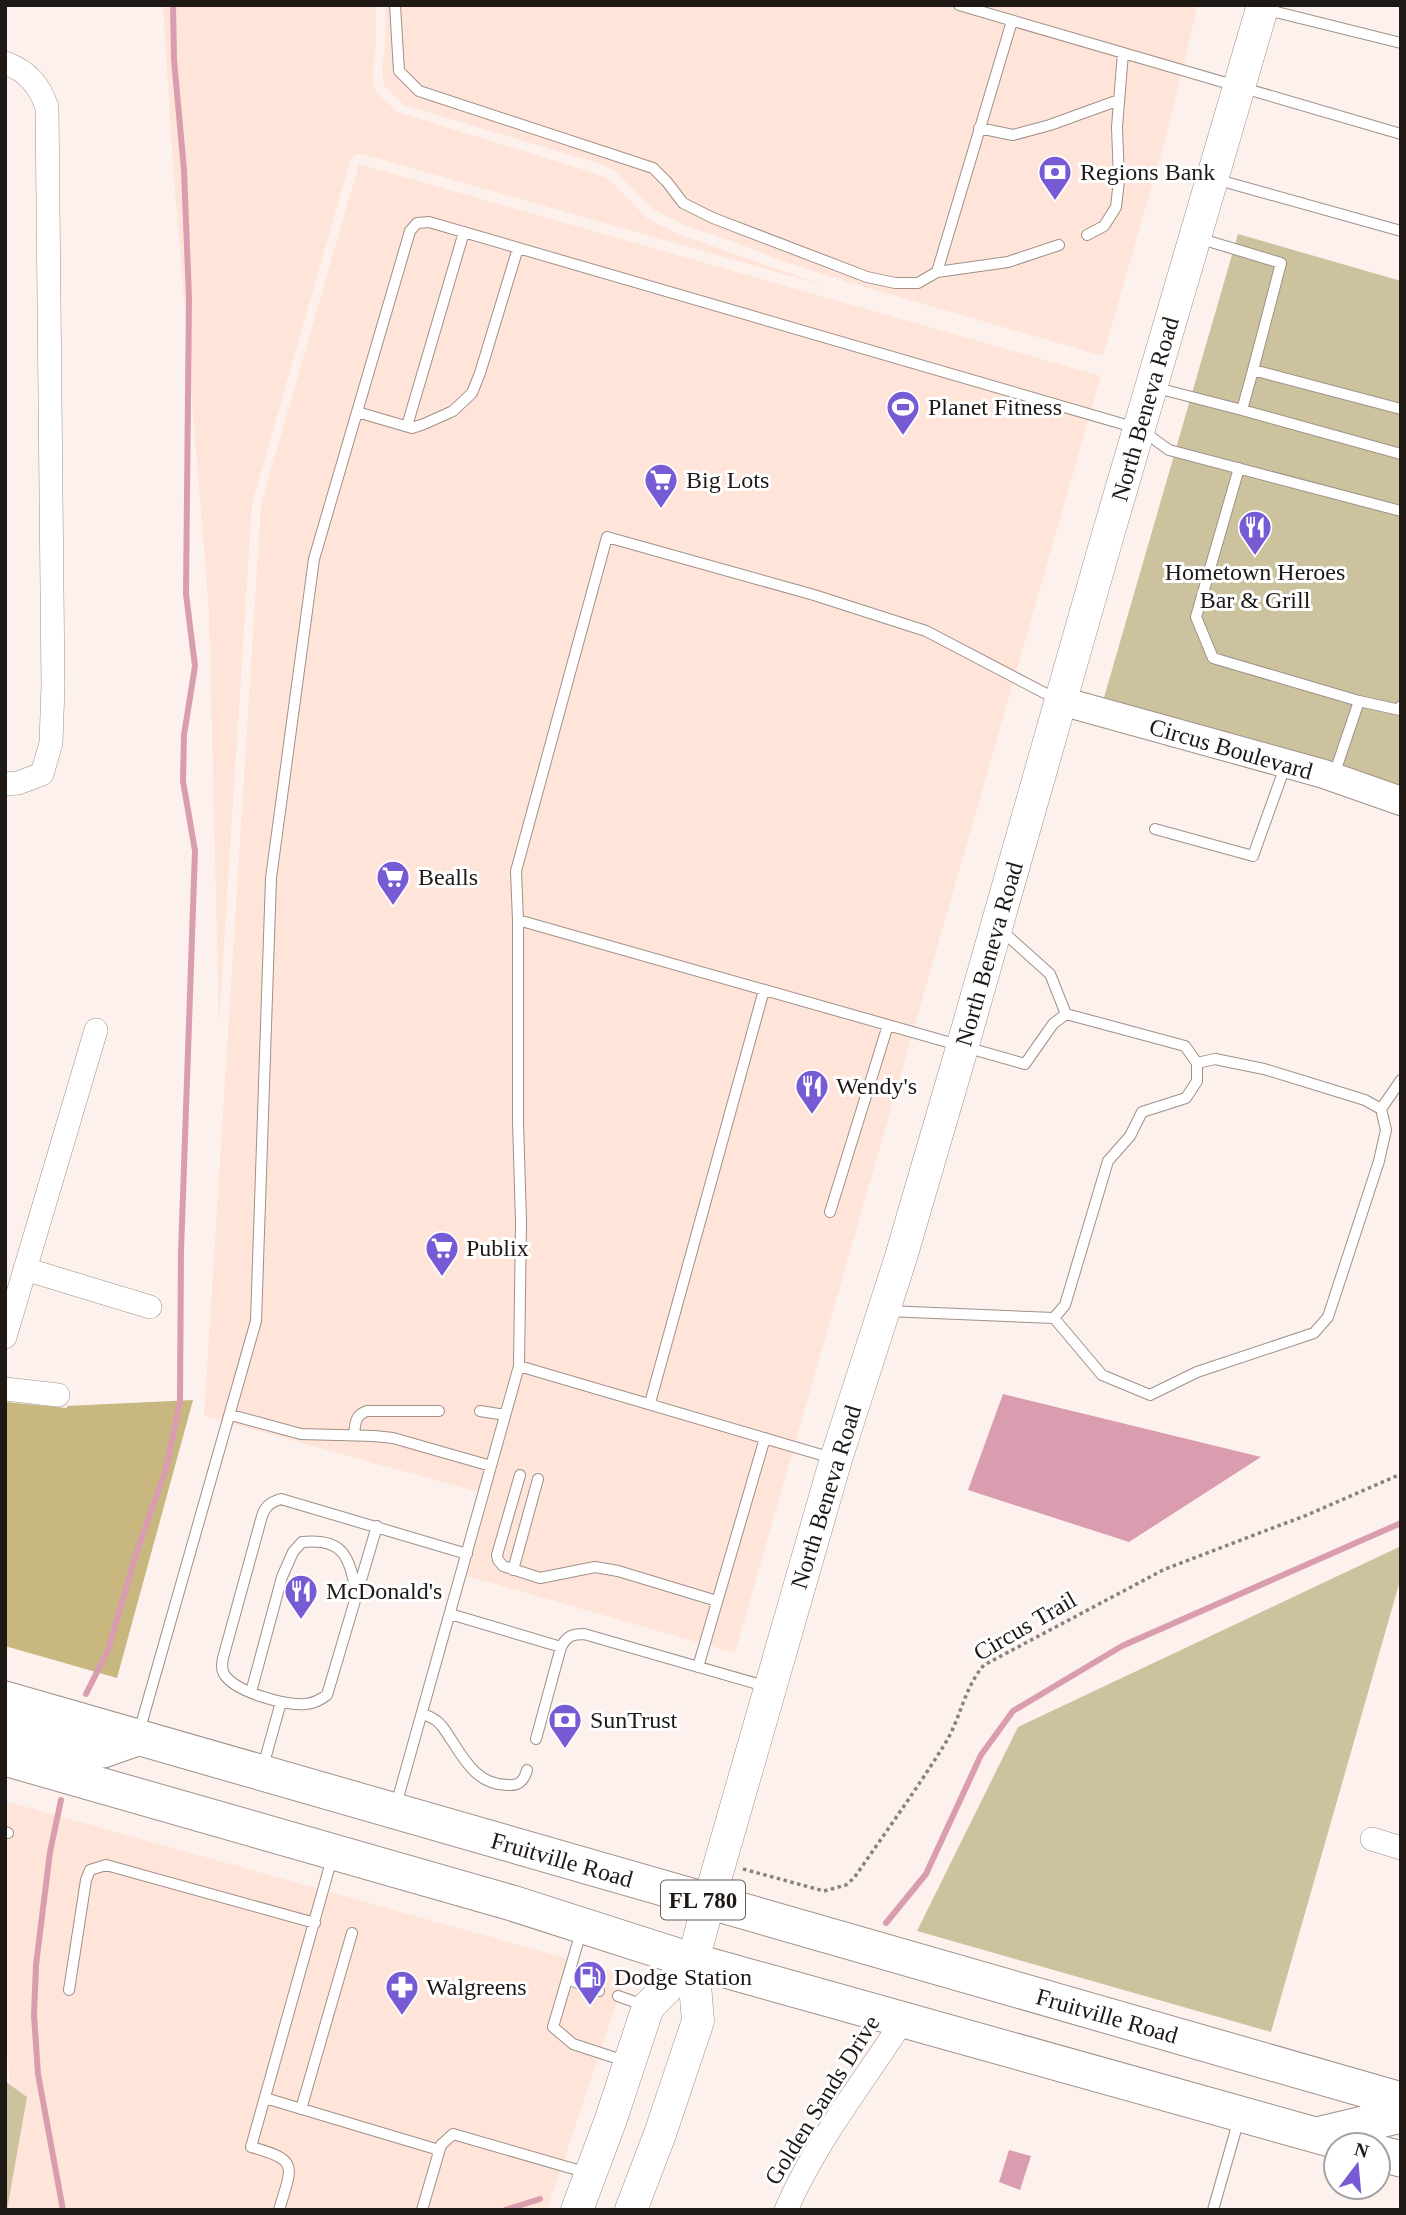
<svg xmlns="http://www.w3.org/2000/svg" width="1406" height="2215" font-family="Georgia,serif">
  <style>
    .built { fill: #ffe5d9 }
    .green { fill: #cdc29e }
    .forest { fill: #c8b77e }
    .water { fill: #da9daf }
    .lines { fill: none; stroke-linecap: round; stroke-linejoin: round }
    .stream { stroke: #da9daf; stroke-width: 6 }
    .service-casing { stroke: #a09088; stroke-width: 12 }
    .minor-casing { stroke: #a09088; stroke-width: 24 }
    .tertiary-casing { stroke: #a09088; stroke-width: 30 }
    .secondary-casing { stroke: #a09088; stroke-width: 33 }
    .primary-casing { stroke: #a09088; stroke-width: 37 }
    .path { stroke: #8a817d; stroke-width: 3.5; stroke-dasharray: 3.5 3.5; stroke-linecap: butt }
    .service { stroke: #fff; stroke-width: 10 }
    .minor { stroke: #fff; stroke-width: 23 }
    .tertiary { stroke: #fff; stroke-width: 28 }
    .secondary { stroke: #fff; stroke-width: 32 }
    .primary { stroke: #fff; stroke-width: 35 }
    .labels { text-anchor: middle; stroke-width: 6; stroke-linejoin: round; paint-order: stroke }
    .shield { fill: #fff; stroke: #625e5c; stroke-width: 2 }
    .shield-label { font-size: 23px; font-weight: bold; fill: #1f1916 }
    .poi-label { font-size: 24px; fill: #1f1916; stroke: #fff; text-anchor: start }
    .street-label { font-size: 24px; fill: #1f1916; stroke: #fff }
  </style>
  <rect width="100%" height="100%" fill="#fcf1ec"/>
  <!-- built -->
  <path class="built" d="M163,5H376V47L373,70L374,87L377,93L398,112L597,174L611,181L648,219L681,235L829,287L362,154H356L351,158L252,504L219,1024L209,612L173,165Z
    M386,5H1198L1165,140L1103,356L847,282L785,262L718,236L686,226L652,209L617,172L600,164L404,105L384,86L382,71L385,47Z
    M359,164L1101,376L735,1653L467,1576L489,1495L204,1416L261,504Z
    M5,1801L626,1975L547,2210H7L27,2097L10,2084L5,2031Z"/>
  <!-- green -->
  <path class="green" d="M1238,234L1401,281V788L1103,701Z
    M1401,1546V1577L1271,2032L917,1931L1018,1727Z
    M5,2081L27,2097L7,2210H5Z"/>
  <!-- forest -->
  <path class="forest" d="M193,1400L117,1678L5,1646V1402L67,1408V1406Z"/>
  <!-- water -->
  <path class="water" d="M1003,1394L1261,1457L1129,1542L968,1490Z
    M1009,2150L1031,2156L1020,2190L999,2182Z"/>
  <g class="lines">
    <!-- stream -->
    <path class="stream" d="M86,1694L108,1650L136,1554L166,1469L180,1401L181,1252L195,851L183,781L184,735L195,666L186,594L189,298L184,170L174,60L173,5
      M61,1800L50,1852L36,1965L34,2015L38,2074L63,2210
      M886,1923L926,1874L981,1755L1013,1711L1122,1646L1401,1523
      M505,2210L540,2199"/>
    <defs>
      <path id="service" d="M395,5L399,71L419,91L653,168L667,182L683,203L713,218L867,277L895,283H918L937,272L1008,262L1059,245
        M959,5L1401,134
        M1264,9L1401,43
        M979,128L1013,135L1050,125L1119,100
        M1215,179L1401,231
        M1087,235L1104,226L1116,207L1119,180L1117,127L1123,53
        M1198,238L1281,263L1253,370L1401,409
        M937,272L1012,21
        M1153,387L1242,410L1253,370
        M1242,410L1401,454
        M357,412L412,428L424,424L453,411L472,393L480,373L518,248
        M407,426L464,232
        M1239,468L1196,617L1213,658L1359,701L1400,710L1401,706
        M1334,775L1359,701
        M1155,829L1253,856L1286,764
        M518,920L1025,1064L1053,1024L1066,1014L1185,1046L1197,1063V1081L1186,1098L1142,1112L1130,1136L1108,1161L1065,1305L1054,1318L887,1311
        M1001,930L1050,974L1066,1014
        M1381,1109L1401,1080
        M830,1212L888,1025
        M1054,1318L1102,1375L1150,1395L1197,1372L1314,1333L1328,1317L1379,1161L1386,1130L1381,1109L1365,1100L1264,1069L1215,1059L1197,1063
        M519,1366L832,1458
        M650,1403L764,990
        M480,1411L505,1415
        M231,1415L301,1434L374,1436L393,1438L491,1466
        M354,1435C355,1424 355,1415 367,1411H439
        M520,1475L497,1555L498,1560L503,1566L540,1578L595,1567L618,1571L717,1601
        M377,1526L327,1695C320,1700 315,1703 306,1704C286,1706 235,1692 224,1674C221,1669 222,1664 223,1658L262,1516C265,1506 271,1502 281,1499L467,1554
        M513,1570L538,1479
        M450,1614L561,1647C567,1636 572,1634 584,1634L768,1687
        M698,1667L765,1438
        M251,1692L282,1577L293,1552L302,1542C343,1538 348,1555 356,1590
        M422,1714C429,1716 436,1719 441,1725C460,1749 471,1785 508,1785C519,1786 524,1781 527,1770
        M139,1732L256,1321L271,878L314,559L410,231L417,223L429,222L1140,429L1169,450L1401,511
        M536,1739L561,1647
        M262,1770L281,1702
        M396,1805L519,1366L521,1222L518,1121V920L516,871L607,537L814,595L926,631L1058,700
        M5,1832L8,1833
        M581,1932L553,2027L573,2044L628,2062
        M567,1979L599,1991
        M69,1990L86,1880L90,1870L106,1865L315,1923
        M618,1996L646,2006
        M265,2098L439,2150
        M301,2109L352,1933
        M279,2210C292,2166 300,2160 251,2147L332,1858
        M422,2210L441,2145L453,2134L588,2173
        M1213,2210L1239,2119"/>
      <path id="minor" d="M5,63C28,71 39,85 47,107L53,686L51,743L42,774L18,783L5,784
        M25,1269L150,1307
        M5,1337L96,1030
        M5,1389L58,1395
        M1372,1839L1401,1848
        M786,2210C816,2141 864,2081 904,2019"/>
      <path id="tertiary" d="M1061,701L1324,774L1401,801"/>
      <path id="secondary" d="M577,2210L611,2119L648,2007L693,1961
        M631,2210L660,2134L698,2021L693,1961L709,1901L836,1459L901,1257L960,1055L1107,538L1263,5"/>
      <path id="primary" d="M5,1699L1401,2100
        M5,1728L86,1750H103L137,1738
        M5,1758L512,1903L693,1961L1351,2145
        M1317,2135L1401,2115
        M1378,2153L1401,2159"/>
    </defs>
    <!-- service casing -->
    <use href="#service" class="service-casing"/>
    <!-- minor casing -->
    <use href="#minor" class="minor-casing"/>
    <!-- tertiary casing -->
    <use href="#tertiary" class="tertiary-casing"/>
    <!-- secondary casing -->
    <use href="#secondary" class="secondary-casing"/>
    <!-- primary casing -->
    <use href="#primary" class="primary-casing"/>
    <!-- path -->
    <path class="path" d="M743,1869L824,1891L846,1885L854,1878C885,1833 917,1789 946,1742C961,1717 964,1688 984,1665L1165,1569L1307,1515L1401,1474"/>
    <!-- service -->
    <use href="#service" class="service"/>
    <!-- minor -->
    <use href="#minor" class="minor"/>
    <!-- tertiary -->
    <use href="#tertiary" class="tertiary"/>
    <!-- secondary -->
    <use href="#secondary" class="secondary"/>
    <!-- primary -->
    <use href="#primary" class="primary"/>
  </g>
  <!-- icons -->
  <defs>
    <symbol id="bank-pin" viewBox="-11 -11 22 30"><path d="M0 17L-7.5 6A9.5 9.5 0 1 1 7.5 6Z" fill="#775bd5" stroke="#fff"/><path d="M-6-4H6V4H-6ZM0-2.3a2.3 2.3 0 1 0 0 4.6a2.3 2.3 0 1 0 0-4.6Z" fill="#fff"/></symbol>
    <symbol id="stadium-pin" viewBox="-11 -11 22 30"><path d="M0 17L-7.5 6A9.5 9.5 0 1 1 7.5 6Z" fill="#775bd5" stroke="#fff"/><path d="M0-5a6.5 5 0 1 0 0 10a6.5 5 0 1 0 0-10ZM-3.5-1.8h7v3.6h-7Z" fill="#fff"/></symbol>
    <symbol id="supermarket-pin" viewBox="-11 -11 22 30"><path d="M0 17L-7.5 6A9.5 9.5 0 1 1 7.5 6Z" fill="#775bd5" stroke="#fff"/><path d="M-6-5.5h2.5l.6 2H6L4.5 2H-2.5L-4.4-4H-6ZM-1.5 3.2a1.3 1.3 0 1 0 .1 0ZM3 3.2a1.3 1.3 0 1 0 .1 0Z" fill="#fff"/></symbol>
    <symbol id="restaurant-pin" viewBox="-11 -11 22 30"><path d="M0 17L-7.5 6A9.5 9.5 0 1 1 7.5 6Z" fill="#775bd5" stroke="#fff"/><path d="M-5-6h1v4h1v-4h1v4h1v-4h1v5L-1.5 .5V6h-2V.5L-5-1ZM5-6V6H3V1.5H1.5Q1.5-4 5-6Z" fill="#fff"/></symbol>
    <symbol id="fuel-pin" viewBox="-11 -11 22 30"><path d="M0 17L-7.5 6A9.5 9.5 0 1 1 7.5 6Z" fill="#775bd5" stroke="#fff"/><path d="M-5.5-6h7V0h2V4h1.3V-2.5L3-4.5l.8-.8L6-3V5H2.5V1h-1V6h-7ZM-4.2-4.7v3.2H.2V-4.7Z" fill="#fff"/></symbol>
    <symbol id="pharmacy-pin" viewBox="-11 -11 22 30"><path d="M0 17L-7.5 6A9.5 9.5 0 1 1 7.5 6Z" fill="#775bd5" stroke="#fff"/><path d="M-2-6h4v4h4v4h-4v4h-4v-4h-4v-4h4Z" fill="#fff"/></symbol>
  </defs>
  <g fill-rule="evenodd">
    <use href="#bank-pin" x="1036" y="153" width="38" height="52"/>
    <use href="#stadium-pin" x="884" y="388" width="38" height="52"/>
    <use href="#supermarket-pin" x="642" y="461" width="38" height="52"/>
    <use href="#restaurant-pin" x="1236" y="508" width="38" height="52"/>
    <use href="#supermarket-pin" x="374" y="858" width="38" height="52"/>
    <use href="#restaurant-pin" x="793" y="1067" width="38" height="52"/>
    <use href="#supermarket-pin" x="423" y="1229" width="38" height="52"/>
    <use href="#restaurant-pin" x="282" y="1572" width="38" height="52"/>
    <use href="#bank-pin" x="546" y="1701" width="38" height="52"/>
    <use href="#fuel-pin" x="571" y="1958" width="38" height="52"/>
    <use href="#pharmacy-pin" x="383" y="1968" width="38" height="52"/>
  </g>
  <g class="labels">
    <!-- shield labels -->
    <rect class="shield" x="661" y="1880.5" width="84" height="39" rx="5"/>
    <g class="shield-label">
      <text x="703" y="1908">FL 780</text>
    </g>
    <!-- poi labels -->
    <g class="poi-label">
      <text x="1080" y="180">Regions Bank</text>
      <text x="928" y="415">Planet Fitness</text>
      <text x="686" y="488">Big Lots</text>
      <text x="1255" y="580" text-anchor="middle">Hometown Heroes<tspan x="1255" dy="28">Bar &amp; Grill</tspan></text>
      <text x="418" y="885">Bealls</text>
      <text x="836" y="1094">Wendy's</text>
      <text x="466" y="1256">Publix</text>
      <text x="326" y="1599">McDonald's</text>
      <text x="590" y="1728">SunTrust</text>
      <text x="614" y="1985">Dodge Station</text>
      <text x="426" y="1995">Walgreens</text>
    </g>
    <!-- street labels -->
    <g class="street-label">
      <text transform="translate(1145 409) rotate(-74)" y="8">North Beneva Road</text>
      <text transform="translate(1231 749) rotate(16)" y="8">Circus Boulevard</text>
      <text transform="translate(989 954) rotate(-74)" y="8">North Beneva Road</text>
      <text transform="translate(826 1497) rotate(-73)" y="8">North Beneva Road</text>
      <text transform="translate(1025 1626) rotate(-30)" y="8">Circus Trail</text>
      <text transform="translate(562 1860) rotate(16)" y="8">Fruitville Road</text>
      <text transform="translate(1107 2016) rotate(16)" y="8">Fruitville Road</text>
      <text transform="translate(822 2100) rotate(-58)" y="8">Golden Sands Drive</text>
    </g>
  </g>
  <!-- border -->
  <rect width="1406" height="2215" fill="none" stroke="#1f1916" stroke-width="14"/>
  <!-- north arrow -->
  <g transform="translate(1357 2166) rotate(16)"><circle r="33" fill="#ffffff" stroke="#a5a3a2" stroke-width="2"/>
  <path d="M0-5L12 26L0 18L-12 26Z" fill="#775bd5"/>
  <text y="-10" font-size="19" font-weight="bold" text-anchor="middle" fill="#1f1916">N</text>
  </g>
</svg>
